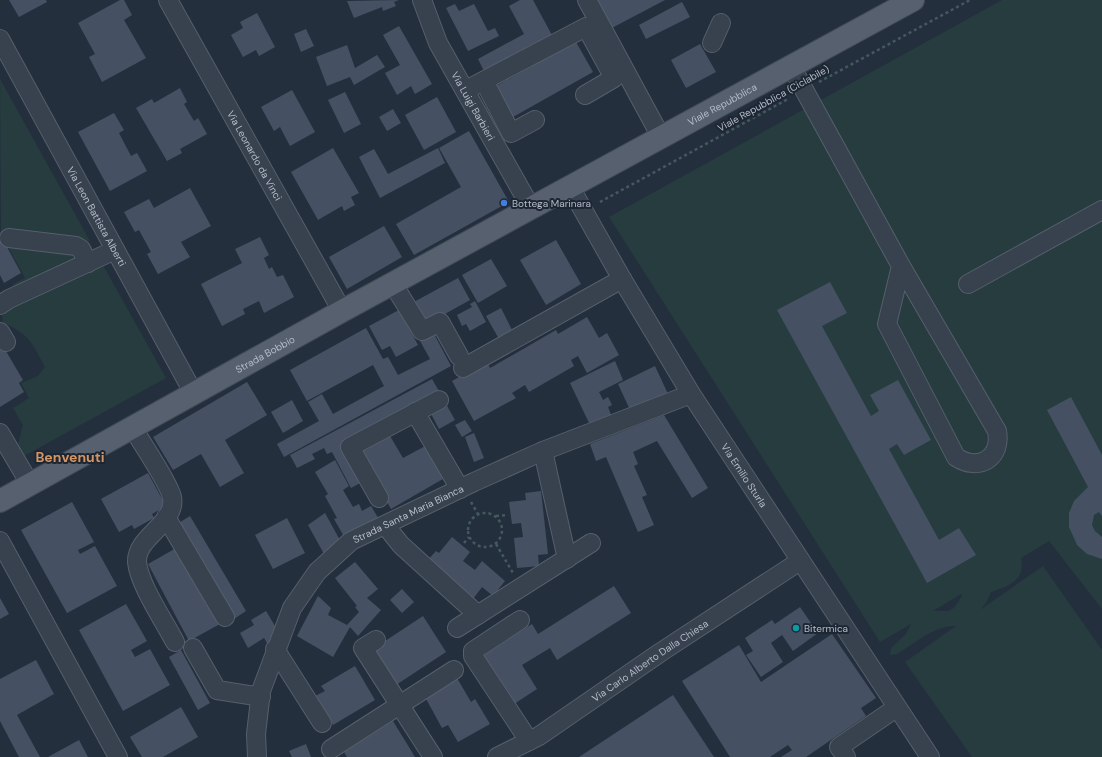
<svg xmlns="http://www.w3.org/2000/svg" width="1102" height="757" font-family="'DM Sans',sans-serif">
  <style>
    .green { fill: #263c3f; fill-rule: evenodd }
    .building { fill: #455162 }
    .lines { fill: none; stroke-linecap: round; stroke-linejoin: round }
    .minor-casing { stroke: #565f6c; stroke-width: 20 }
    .major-casing { stroke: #414a57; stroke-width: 24 }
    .path { stroke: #44595c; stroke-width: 2.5; stroke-dasharray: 3 3; stroke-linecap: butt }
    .minor { stroke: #38414e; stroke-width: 18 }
    .major { stroke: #56606e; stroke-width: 22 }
    .shop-dot { fill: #3f7fe0; stroke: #1d2633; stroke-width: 1.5 }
    .culture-dot { fill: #0f9aa8; stroke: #1d2633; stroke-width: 1.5 }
    .labels { text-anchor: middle; stroke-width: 4; stroke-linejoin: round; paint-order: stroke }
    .street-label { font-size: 10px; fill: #b4bcc9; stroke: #1d2633 }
    .poi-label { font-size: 10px; fill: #b4bcc9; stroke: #1d2633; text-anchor: start }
    .district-label { font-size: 14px; font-weight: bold; fill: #d59563; stroke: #1d2633 }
  </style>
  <rect width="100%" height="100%" fill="#242f3e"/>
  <!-- green -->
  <path class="green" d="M1002,0H1102V609L1049,541L1021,558C1026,580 1008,587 991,592L986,603L980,610L1043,566L1102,650V757H972L905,662L956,626C935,625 914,644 897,654L890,655L891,648L906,634L911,624L880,642L609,217ZM961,594L962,596L954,608L948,611H933Z
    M0,79L90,241L1,233Z
    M6,243L78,250L83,260L16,291L13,284L25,278Z
    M103,265L166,378L24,456L18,445L23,425L13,408L29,398L21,383L38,376L45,367C32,343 30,334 3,323L2,314L13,302Z"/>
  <!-- building -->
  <path class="building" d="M9,0H46L47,2L19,17Z
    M120,0H124L132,15L124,20L146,58L102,82L89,57L95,54L78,23Z
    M399,0L394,2L396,6L383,11L382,7L354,18L347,1Z
    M520,0H533L553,37L485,73L478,59L524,34L509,6Z
    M594,0H665L610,29Z
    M682,2L690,17L646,39L639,25Z
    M455,4L459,11L474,4L488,31L495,28L499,36L468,51L446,8Z
    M257,13L275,47L259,56L256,50L243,57L231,35L243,28L240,22Z
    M399,26L432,84L415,94L411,86L397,95L385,73L400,65L383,35Z
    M306,29L314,46L301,52L294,34Z
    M576,42L593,72L513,117L496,86Z
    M700,44L716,72L686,88L671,60Z
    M347,45L355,68L377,55L385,67L354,85L350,77L327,86L316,57Z
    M180,88L187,102L184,104L194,121L198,118L207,134L180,149L182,153L167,161L136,108L152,99L154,103Z
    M292,90L315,132L290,146L280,127L274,131L261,107Z
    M345,92L361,124L344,133L328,100Z
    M437,97L456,132L424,150L405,115Z
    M393,109L401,123L387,131L379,117Z
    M114,113L124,130L119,133L131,156L137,153L147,171L110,191L78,132Z
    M469,131L509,202L414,255L396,224L461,187L439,148Z
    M333,148L359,193L351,197L355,205L344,211L342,206L318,220L291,172Z
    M438,148L445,163L380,198L359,157L374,149L388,174Z
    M190,188L211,226L181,242L190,257L158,274L147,254L151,252L139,230L135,232L124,212L149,199L154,208Z
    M384,226L402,257L347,289L329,257Z
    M0,234L21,273L4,283L0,275Z
    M260,237L269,255L264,258L269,269L272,267L277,277L283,275L294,297L264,313L259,301L243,309L245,314L222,326L201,284L242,263L235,249Z
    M556,240L581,284L546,305L520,260Z
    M491,259L507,286L478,303L462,275Z
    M458,278L470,300L425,325L412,303Z
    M830,282L847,313L822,326L871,416L879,411L870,395L898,380L931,440L904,455L897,444L889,449L939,540L959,528L976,555L927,583L777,310Z
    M475,301L486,322L470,331L466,324L462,326L457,315L472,307L470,304Z
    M501,308L513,332L499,339L486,316Z
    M399,310L418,345L396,357L390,346L382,350L369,326Z
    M587,317L599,338L607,333L619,355L587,373L578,356L571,360L574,366L529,392L525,385L512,393L516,398L474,421L452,381L487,361L490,368L556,330L558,334Z
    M366,328L383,359L388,357L398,375L430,359L419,339L433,332L451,366L284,457L277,444L319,421L308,402L322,394L333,414L384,386L373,365L307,401L290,370Z
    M0,341L23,380L19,383L24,392L0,407Z
    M615,361L623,380L599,392L603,400L608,397L612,405L608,407L611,415L590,425L570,383Z
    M655,366L668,394L631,412L618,384Z
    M432,379L439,391L342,443L362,482L351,488L332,452L327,454L324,448L312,454L315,459L297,468L290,455Z
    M247,382L267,415L225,440L244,473L220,487L201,454L173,470L153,437Z
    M1071,397L1102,455V516L1099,512L1094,515L1092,525L1095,531L1102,537V559L1087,554L1077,545L1069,527V513L1074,501L1088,487L1047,410Z
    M292,400L303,421L283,433L271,412Z
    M446,404L455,420L439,429L430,412Z
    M664,415L708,488L692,498L657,441L633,452L638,464L634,466L647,495L642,497L654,525L638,532L606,457L596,461L590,444Z
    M465,420L472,431L462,437L455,425Z
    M474,433L484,458L474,462L465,437Z
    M390,436L403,458L429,444L448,476L391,509L359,453Z
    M335,460L349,486L343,490L353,507L359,504L362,511L371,506L380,521L346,540L334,519L337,518L325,496L328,494L315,472Z
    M148,473L166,506L152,514L154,518L134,529L132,525L119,532L101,499Z
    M541,491L548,554L538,555L539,566L517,568L514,538L523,537L521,523L512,524L509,502L526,500L525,493Z
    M72,502L94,542L78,550L80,554L95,546L117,586L67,613L21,530Z
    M325,513L341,542L324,554L308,525Z
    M190,516L246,611L234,619L177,524Z
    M287,518L305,553L273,569L255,535Z
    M452,537L470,552L463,561L475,570L482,561L505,581L493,596L482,587L473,599L427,561L436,551L439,553Z
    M178,547L220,624L189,641L148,564Z
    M355,562L378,589L367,598L381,610L358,636L350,627L333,657L297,636L318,596L331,608L328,615L347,625L359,612L355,607L357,606L335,578Z
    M614,586L631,613L557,660L550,648L522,665L537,689L511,706L481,657L532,624L538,634Z
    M402,589L414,602L402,613L390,600Z
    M0,598L9,614L0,619Z
    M126,604L147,641L131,650L135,657L150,649L170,685L123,711L79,630Z
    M800,607L818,633L793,651L782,635L771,643L783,662L761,677L746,655L753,651L745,638L772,620L775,624Z
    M266,611L278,631L270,648L264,638L248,648L240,633L254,625L251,620Z
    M423,616L446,652L396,685L373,649Z
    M832,634L876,698L861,708L866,716L806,757H781L792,750L788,745L770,757H730L682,681L739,645L761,682Z
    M181,650L210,703L198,710L169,657Z
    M36,660L54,694L17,715L40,757H19L0,721V679Z
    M355,666L375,700L333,725L315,696L325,691L321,686Z
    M457,678L471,702L475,699L490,724L458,742L448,725L442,728L425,697Z
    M673,695L714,757H579Z
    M181,707L198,737L163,757H142L130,737Z
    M393,721L415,757H347L344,752Z
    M79,740L88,757H48Z
    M306,744L311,757H292L289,751Z"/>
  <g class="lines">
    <defs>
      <g id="minor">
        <path id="s1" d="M168,0L342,311"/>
        <path id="s2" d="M422,0L438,43L531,208"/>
        <path d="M587,0L661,137"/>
        <path id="s3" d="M0,39L194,394"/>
        <path d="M712,43L721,23"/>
        <path d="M791,66L901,266L997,431C1002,458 979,472 956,457L887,324L901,266"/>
        <path d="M484,81L511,133L535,120"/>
        <path d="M466,90L586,27L614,78L585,95"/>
        <path id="s4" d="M570,187L622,279L691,394L930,757"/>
        <path d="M9,238L76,246L81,249L88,263"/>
        <path d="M393,284L422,331L440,322L459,356"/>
        <path d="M968,284L1102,210"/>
        <path d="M0,305L9,299L115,250"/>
        <path d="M0,332L6,342"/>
        <path d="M463,368L622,279"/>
        <path d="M415,412L460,489"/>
        <path d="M133,428C142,444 168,481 172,497C177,524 136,536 137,562C139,584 164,621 175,642"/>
        <path d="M0,433L30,484"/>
        <path d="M543,451L567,559"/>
        <path d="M379,498L350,447L439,400"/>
        <path d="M166,517L225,617"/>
        <path d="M385,525L401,545L478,615"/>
        <path d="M0,541L118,757"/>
        <path d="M520,620L473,651V656L529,741"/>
        <path d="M457,628L591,543"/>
        <path d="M376,640L363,648L433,757"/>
        <path d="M193,648L217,690L261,697"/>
        <path d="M275,649L322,723"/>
        <path d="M331,749L454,670"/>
        <path id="s5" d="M257,757L256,734L261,691L292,608L317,572L351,541L474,482L543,451L691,394"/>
        <path id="s6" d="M497,757L539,736L661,652L800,561"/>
        <path d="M846,757L839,747L896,708"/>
      </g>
      <g id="major">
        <path id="s7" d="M0,501L342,311L913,0"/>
      </g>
    </defs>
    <!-- minor casing -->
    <use href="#minor" class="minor-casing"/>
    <!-- major casing -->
    <use href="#major" class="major-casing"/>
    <!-- path -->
    <path class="path" d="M819,82L970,0
      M600,202L788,99
      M471,502L478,514
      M468 530a17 17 0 1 1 34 0a17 17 0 1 1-34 0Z
      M496,516L507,515
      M464,543L469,537
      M496,544L513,573"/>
    <!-- minor -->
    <use href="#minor" class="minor"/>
    <!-- major -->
    <use href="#major" class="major"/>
  </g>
  <!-- markers -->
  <circle class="shop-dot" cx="504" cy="203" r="4"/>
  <circle class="culture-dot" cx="796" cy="628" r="4"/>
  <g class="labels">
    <!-- street labels -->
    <g class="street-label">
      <text transform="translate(773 98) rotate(-29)" y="4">Viale Repubblica (Ciclabile)</text>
      <text dy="4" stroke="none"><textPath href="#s7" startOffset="824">Viale Repubblica</textPath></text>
      <text dy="4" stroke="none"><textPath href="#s2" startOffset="118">Via Luigi Barbieri</textPath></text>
      <text dy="4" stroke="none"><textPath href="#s1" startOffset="178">Via Leonardo da Vinci</textPath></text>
      <text dy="4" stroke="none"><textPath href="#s3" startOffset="202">Via Leon Battista Alberti</textPath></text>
      <text dy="4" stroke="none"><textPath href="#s7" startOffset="303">Strada Bobbio</textPath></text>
      <text dy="4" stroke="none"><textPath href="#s4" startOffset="337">Via Emilio Sturla</textPath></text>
      <text dy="4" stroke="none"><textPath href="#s5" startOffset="308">Strada Santa Maria Bianca</textPath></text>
      <text dy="4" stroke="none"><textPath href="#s6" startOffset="181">Via Carlo Alberto Dalla Chiesa</textPath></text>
    </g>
    <!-- poi labels -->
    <g class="poi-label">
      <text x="512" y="207">Bottega Marinara</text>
      <text x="804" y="632">Bitermica</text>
    </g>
    <!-- district labels -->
    <g class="district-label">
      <text x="70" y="462">Benvenuti</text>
    </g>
  </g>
</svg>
